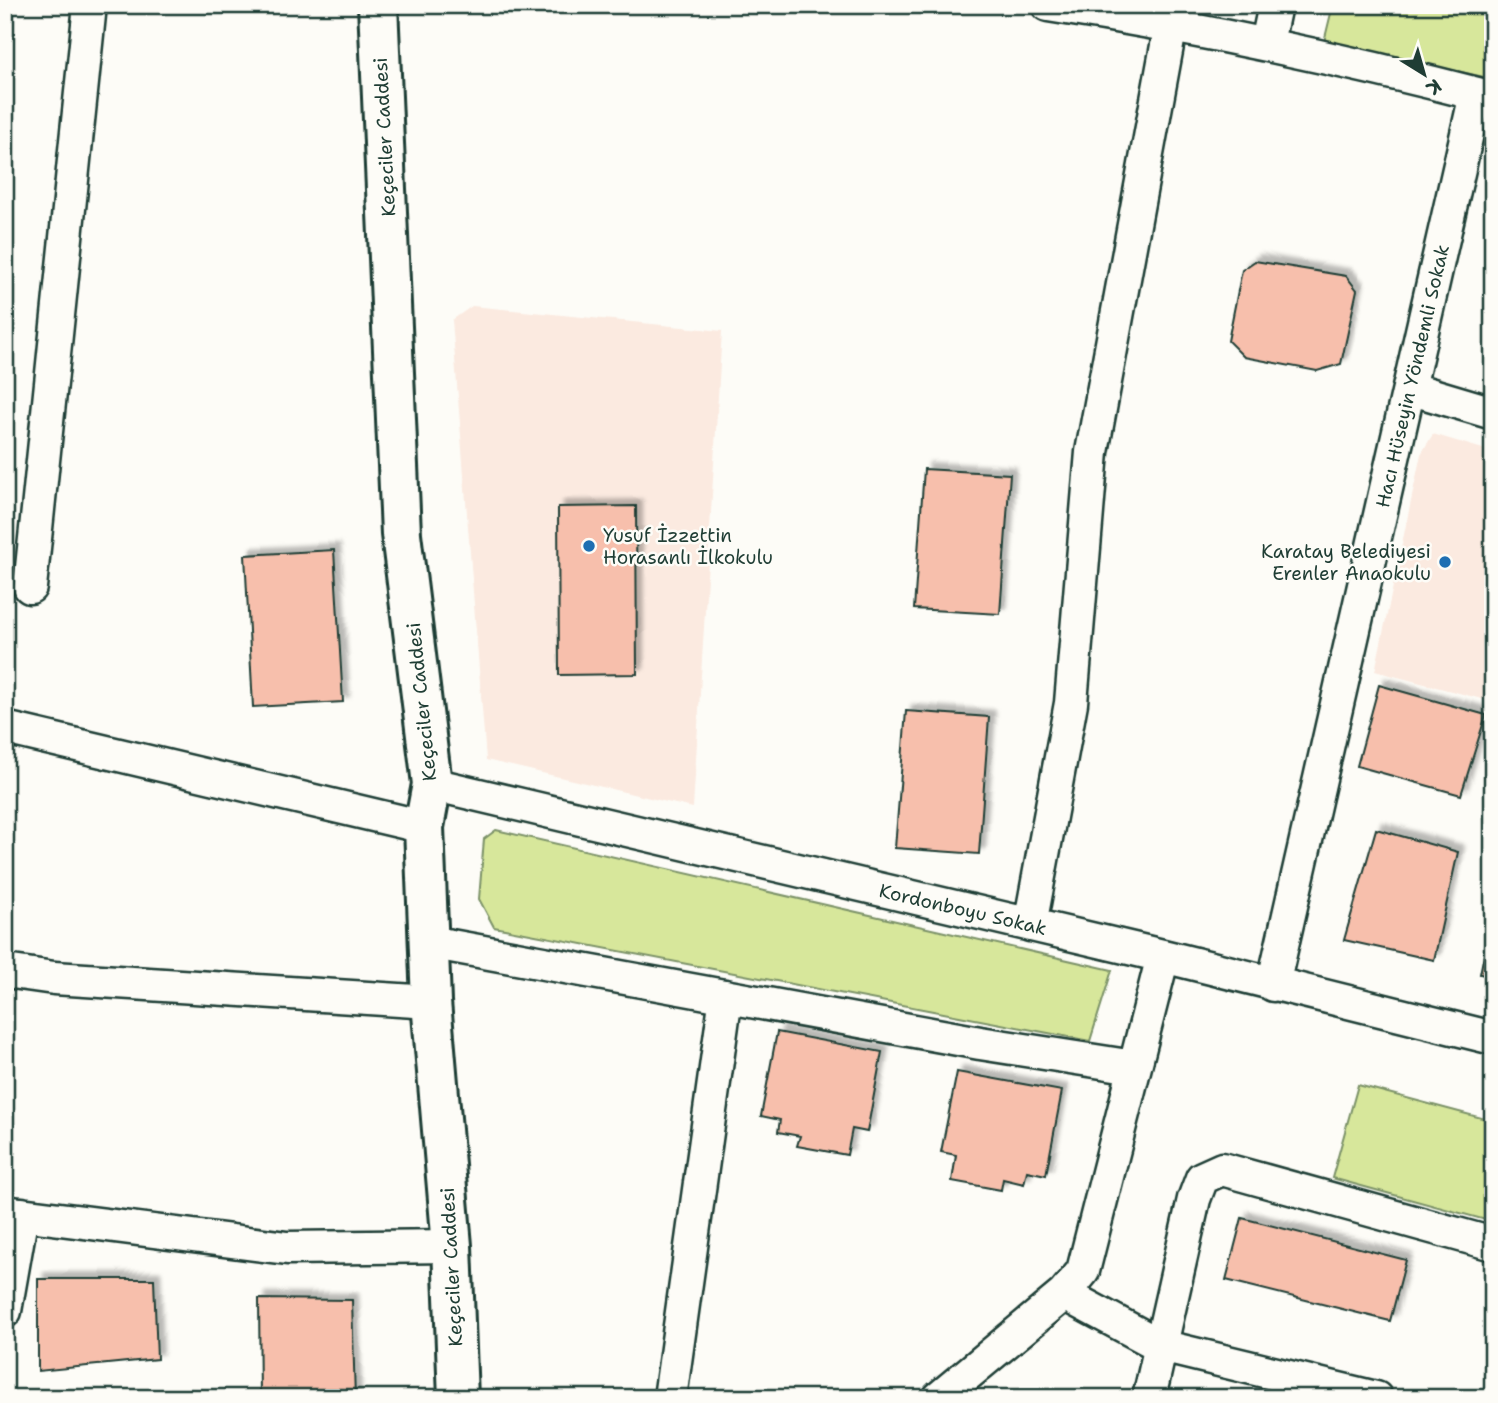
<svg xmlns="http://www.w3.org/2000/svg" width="1498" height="1403" font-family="'Shantell Sans',sans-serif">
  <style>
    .built { fill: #fbeae0 }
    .green { fill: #d7e79b; stroke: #7b9268; stroke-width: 2 }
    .building { fill: #f7bfac; stroke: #1f3d34; stroke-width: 2; filter: url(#shadow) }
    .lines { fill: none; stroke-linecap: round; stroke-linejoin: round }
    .minor-casing { stroke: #1f3d34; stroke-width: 37 }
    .tertiary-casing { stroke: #1f3d34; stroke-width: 44 }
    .minor { stroke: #fdfcf7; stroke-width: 32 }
    .tertiary { stroke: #fdfcf7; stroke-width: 38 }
    .poi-dot { fill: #1f6fb2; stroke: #fdfcf7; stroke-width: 2.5 }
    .labels { text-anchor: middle; stroke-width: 5; stroke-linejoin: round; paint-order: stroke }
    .street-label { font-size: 19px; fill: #1f3d34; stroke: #fdfcf7 }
    .poi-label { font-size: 19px; fill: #1f3d34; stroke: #fdfcf7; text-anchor: start }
  </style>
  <defs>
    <filter id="shadow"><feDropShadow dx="6" dy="-6" stdDeviation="2" flood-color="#0004"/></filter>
  </defs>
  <rect width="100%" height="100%" fill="#fdfcf7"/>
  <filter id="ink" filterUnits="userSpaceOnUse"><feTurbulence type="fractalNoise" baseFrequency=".0143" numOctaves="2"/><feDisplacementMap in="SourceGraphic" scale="14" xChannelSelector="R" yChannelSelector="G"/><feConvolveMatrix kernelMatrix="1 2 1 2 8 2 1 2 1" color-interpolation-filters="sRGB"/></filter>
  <g filter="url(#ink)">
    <!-- built -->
    <path class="built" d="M472,306L722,331L693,808L486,760L452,320Z
      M1433,434L1493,452V702L1375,671L1421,454Z"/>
    <!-- green -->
    <path class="green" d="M1333,5H1493V79L1324,42Z
      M496,830L1112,970L1090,1041L494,927L479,899L484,839Z
      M1358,1085L1493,1121V1222L1332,1178Z"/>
    <!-- building -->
    <path class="building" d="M1255,261L1346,276L1357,290L1341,364L1317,371L1244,357L1228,341L1242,270Z
      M924,469L1010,474L1000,614L914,609Z
      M636,506L637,674L559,675L558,507Z
      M334,550L343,702L253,707L245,555Z
      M1379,685L1486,715L1461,795L1357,766Z
      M906,711L989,717L979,854L895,848Z
      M1376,829L1458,852L1434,960L1344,940Z
      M1493,910V977L1480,974Z
      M777,1032L882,1052L867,1132L852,1129L847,1155L797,1146L800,1136L778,1132L780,1120L761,1116Z
      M957,1072L1062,1091L1046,1175L1027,1171L1024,1184L1003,1179L1001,1190L952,1181L956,1155L941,1152Z
      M1242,1218L1406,1260L1390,1321L1226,1280Z
      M38,1279H154L157,1359L38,1371Z
      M259,1299L352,1300L355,1398H260Z
      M1493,1312V1347L1484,1345Z"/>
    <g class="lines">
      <defs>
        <path id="minor" d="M1048,5C1198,28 1346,60 1493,98
          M1267,43L1275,5
          M1409,388L1493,413
          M30,587L90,5
          M5,728L424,827
          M432,784L1163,956L1493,1038
          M1030,925L1071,703L1092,452L1171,24
          M429,942L980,1043L1134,1067
          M5,971L54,978L431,1002
          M1273,985L1476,94
          M5,1212L287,1248L452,1246
          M1064,1294L1161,1346L1376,1398
          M5,1311L22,1214
          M670,1398L726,996
          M939,1398L1064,1294L1083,1271L1163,956
          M1149,1398L1194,1199L1202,1178L1222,1169L1493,1244"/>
        <path id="tertiary" d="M378,5L401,534L432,784L424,827L431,1002L452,1246L458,1398"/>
      </defs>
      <!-- minor casing -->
      <use href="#minor" class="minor-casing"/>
      <!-- tertiary casing -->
      <use href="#tertiary" class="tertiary-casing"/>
      <!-- minor -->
      <use href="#minor" class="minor"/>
      <!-- tertiary -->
      <use href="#tertiary" class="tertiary"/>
    </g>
  </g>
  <!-- markers -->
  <g class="poi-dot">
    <circle cx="589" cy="546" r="7"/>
    <circle cx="1445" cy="562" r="7"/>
  </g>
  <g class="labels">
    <!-- street labels -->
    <g class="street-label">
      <text transform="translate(384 137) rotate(-93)" y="7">Keçeciler Caddesi</text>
      <text transform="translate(1412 376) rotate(-77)" y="7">Hacı Hüseyin Yöndemli Sokak</text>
      <text transform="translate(421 702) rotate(-96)" y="7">Keçeciler Caddesi</text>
      <text transform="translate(963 909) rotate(13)" y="7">Kordonboyu Sokak</text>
      <text transform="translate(451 1267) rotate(-93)" y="7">Keçeciler Caddesi</text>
    </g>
    <!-- poi labels -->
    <g class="poi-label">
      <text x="603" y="542">Yusuf İzzettin<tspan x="603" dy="22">Horasanlı İlkokulu</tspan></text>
      <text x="1431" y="558" text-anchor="end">Karatay Belediyesi<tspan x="1431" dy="22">Erenler Anaokulu</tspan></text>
    </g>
  </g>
  <!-- margin -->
  <rect width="1498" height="1403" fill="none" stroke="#fdfcf7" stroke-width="28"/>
  <rect x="14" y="14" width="1470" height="1375" fill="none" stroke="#1f3d34" stroke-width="2.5" filter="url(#ink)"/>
  <!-- north arrow -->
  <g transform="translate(1424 74) rotate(143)" stroke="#fdfcf7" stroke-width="5" paint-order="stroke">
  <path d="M0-5L12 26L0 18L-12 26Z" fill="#1f3d34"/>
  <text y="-10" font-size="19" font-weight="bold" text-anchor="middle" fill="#1f3d34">K</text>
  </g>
</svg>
